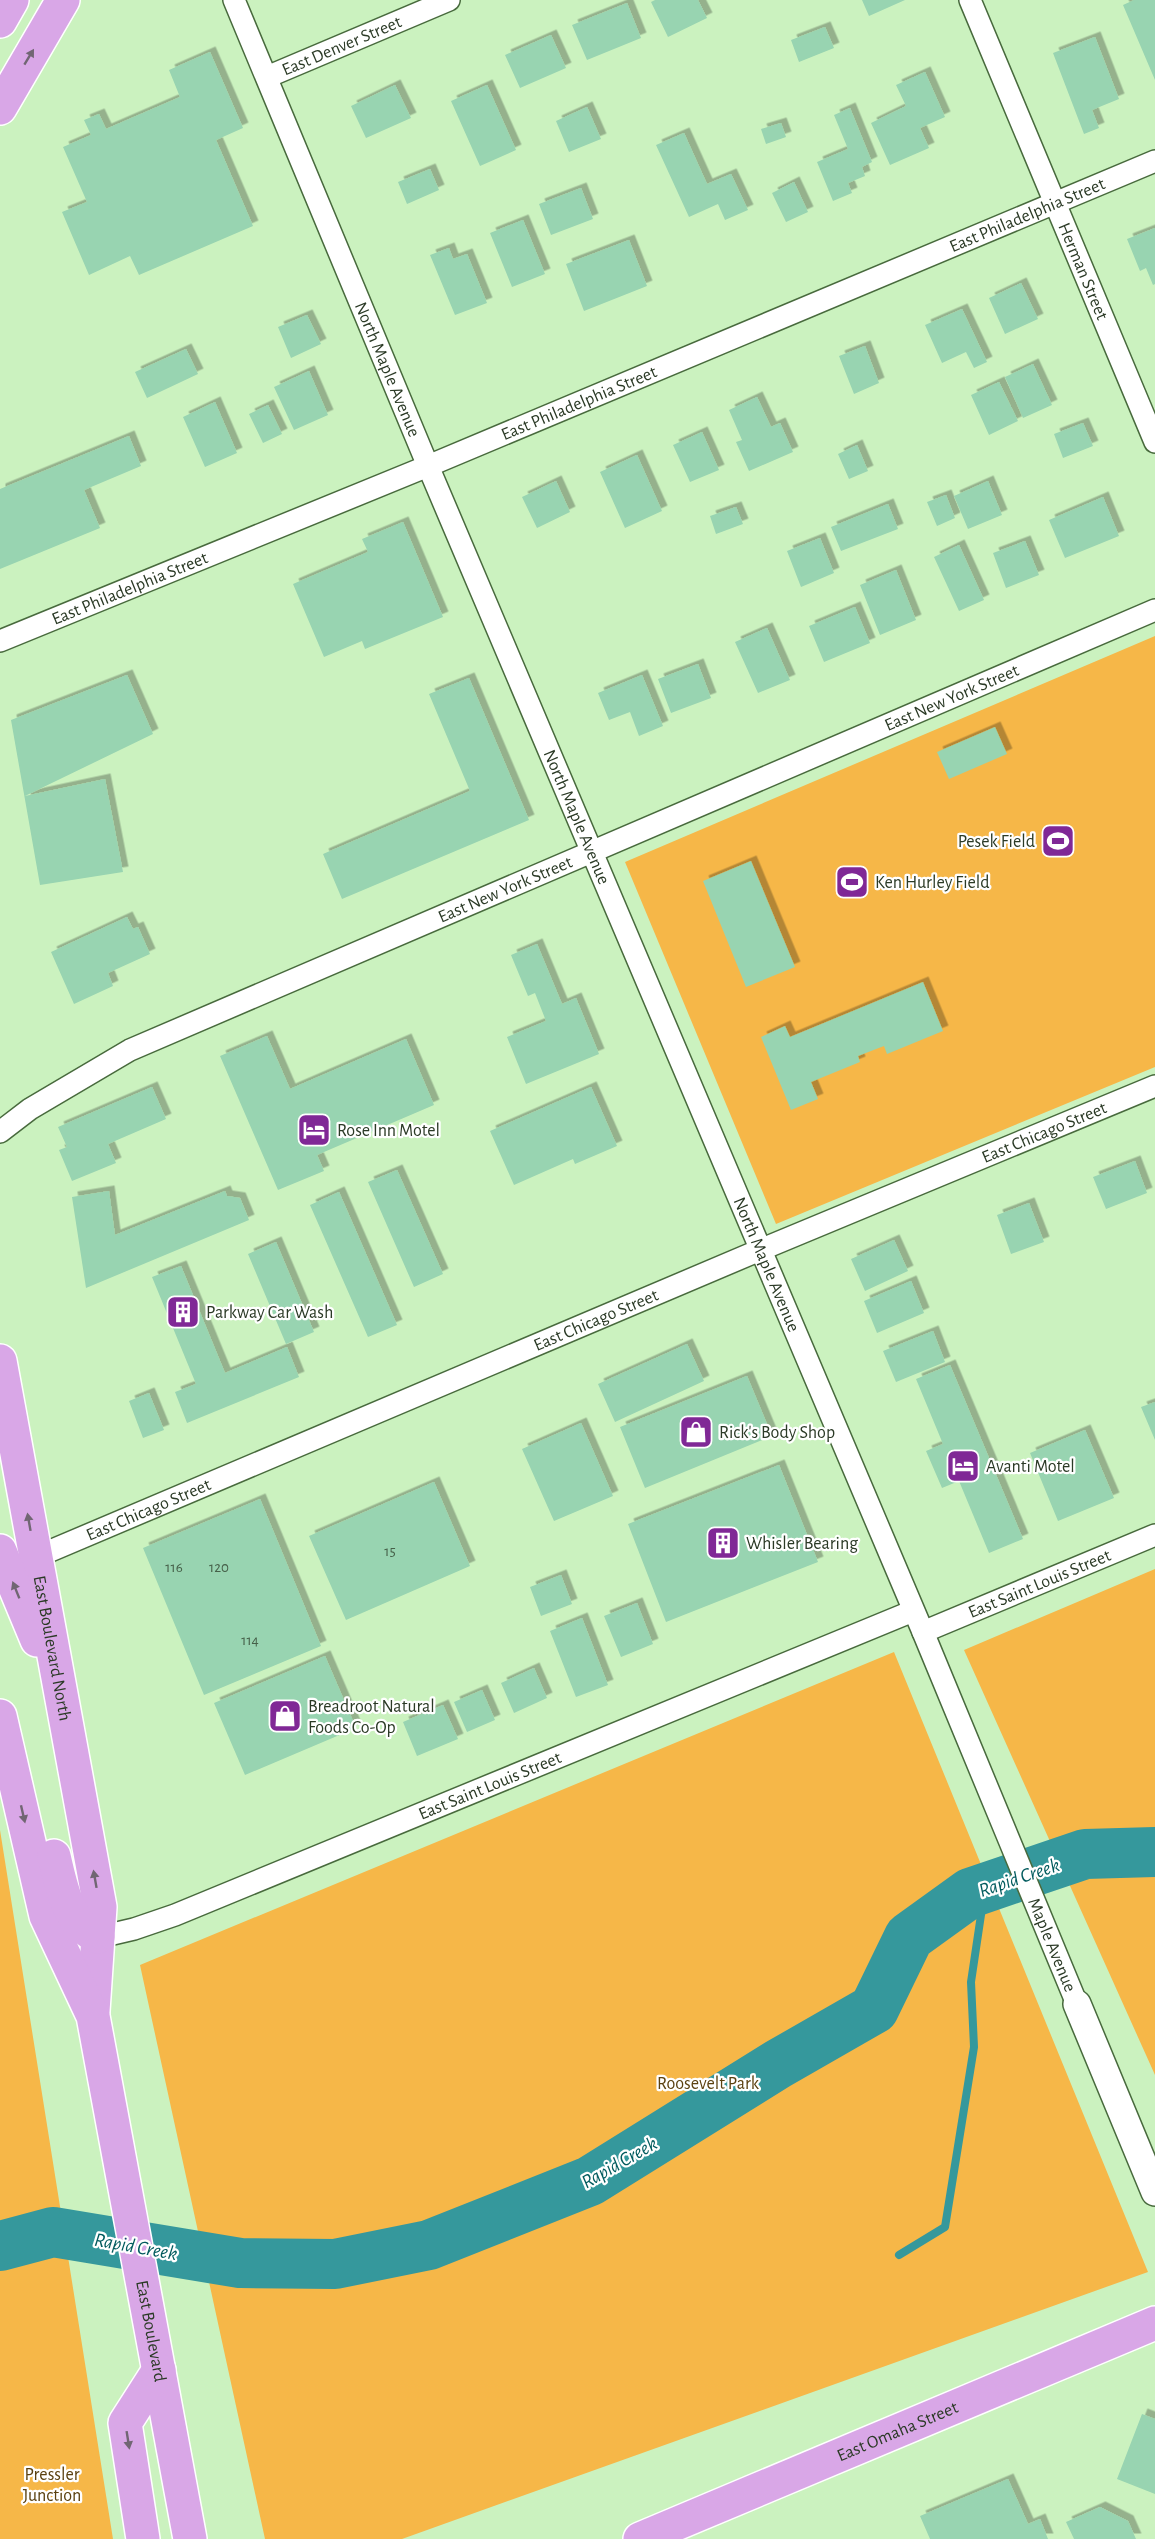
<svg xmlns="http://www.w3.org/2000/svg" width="1155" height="2539" font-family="'Alegreya Sans',sans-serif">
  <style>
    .green { fill: #f6b748 }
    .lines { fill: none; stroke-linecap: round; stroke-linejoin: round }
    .stream { stroke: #35989c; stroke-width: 8 }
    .river { stroke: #35989c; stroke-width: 50 }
    .building { fill: #98d4b1; filter: url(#shadow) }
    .minor-casing { stroke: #486a3d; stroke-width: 24 }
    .tertiary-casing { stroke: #486a3d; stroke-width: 30 }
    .primary-casing { stroke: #fff; stroke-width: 36 }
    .minor { stroke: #fff; stroke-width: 21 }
    .tertiary { stroke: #fff; stroke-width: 27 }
    .primary { stroke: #d9a7e7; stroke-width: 33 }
    .oneway { fill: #716673 }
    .labels { text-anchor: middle; stroke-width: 4.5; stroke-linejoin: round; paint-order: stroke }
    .number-label { font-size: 15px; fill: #466049 }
    .street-label { font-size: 18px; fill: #2b3a26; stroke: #fff }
    .poi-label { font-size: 18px; fill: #2b3a26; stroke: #fff; text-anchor: start }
    .park-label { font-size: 18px; fill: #5b4110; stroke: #fff }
    .water-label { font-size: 20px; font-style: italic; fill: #025b5e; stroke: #fff }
  </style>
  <defs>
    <filter id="shadow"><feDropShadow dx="5.5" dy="-5.5" stdDeviation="0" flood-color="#0004"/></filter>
  </defs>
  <rect width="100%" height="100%" fill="#cbf2bf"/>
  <!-- green -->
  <path class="green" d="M1155,636V1067L776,1224L625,862Z
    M1155,1569V2075L964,1650Z
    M894,1652L1148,2272L402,2539H265L140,1965Z
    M0,1830L113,2539H0Z"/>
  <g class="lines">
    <!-- stream -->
    <path class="stream" d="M899,2255L945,2227L974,2047L971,1982L985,1888"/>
    <!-- river -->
    <path class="river" d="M0,2246L53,2232L240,2263L335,2264L429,2245L590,2181L778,2064L874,2009L909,1937L970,1893L1085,1854L1155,1852"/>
  </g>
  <!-- building -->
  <path class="building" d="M655,0H698L707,18L668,37L651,2Z
    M862,0H905L869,16Z
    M1134,0H1155V80L1123,5Z
    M627,3L641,38L587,60L572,25Z
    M825,27L834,48L799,62L791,40Z
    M551,35L566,68L520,88L505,55Z
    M1095,37L1119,99L1092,110L1099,128L1084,134L1053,53Z
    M210,52L243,128L216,140L253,226L139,275L130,256L89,275L62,212L87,202L63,147L91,135L84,120L99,114L106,129L180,97L169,70Z
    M925,72L945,117L920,128L929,148L890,165L871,123L906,106L896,85Z
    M395,85L411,118L366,138L351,106Z
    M487,85L516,150L480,166L451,101Z
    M587,107L601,139L569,152L556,121Z
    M850,108L872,162L862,167L865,176L848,183L852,193L833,201L817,162L848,149L834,115Z
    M781,123L786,137L766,144L761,129Z
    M684,133L707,184L731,174L748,210L725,220L718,204L689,217L656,145Z
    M430,169L439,190L407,204L398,182Z
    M794,182L808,212L786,222L772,193Z
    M581,188L593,219L551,235L539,204Z
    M523,220L545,274L512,287L490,233Z
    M1155,228V284L1153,285L1146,268L1140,271L1127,239Z
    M629,240L647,286L584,311L566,264Z
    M449,248L453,259L467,254L487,303L455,315L430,255Z
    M1021,283L1038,319L1005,334L989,298Z
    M962,309L987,362L974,368L966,352L942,363L925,325Z
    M307,315L321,344L291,358L278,327Z
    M865,346L879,383L854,394L839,356Z
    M186,349L198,374L147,398L135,372Z
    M1033,364L1052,405L1023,418L1005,377Z
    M309,371L328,415L294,430L274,387Z
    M999,382L1018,421L989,435L971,395Z
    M757,397L771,427L780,423L793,452L749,471L736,442L742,440L729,410Z
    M215,402L237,453L205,467L183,417Z
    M268,405L282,434L263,443L249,414Z
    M1083,423L1093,446L1063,458L1054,434Z
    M702,432L719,470L690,482L673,445Z
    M129,436L141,466L84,490L100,528L0,569V489Z
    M857,445L868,471L849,479L838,454Z
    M637,455L662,511L625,528L600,472Z
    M556,481L570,512L537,528L522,497Z
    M988,481L1002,515L968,529L954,496Z
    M946,495L955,518L937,526L927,502Z
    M1103,497L1119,536L1065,558L1049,520Z
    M888,504L898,529L841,551L831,527Z
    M736,507L743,524L716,534L710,516Z
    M403,522L443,617L365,649L362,641L324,657L293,584L368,552L362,539Z
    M820,538L834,573L801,587L787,551Z
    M1025,541L1039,575L1006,588L993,553Z
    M959,545L984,600L959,611L934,557Z
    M896,570L916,620L880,635L860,585Z
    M855,607L870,643L824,662L809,626Z
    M767,628L790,680L758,693L735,642Z
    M698,664L711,698L671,713L658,679Z
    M127,675L153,734L25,796L105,779L123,872L40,885L11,720Z
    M642,675L663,726L639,736L630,712L609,720L598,693Z
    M469,678L529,820L342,899L323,854L470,791L429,694Z
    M995,727L1007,754L949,779L937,752Z
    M751,861L795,967L746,987L703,881Z
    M127,917L133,929L138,927L150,954L108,973L113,986L74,1004L51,952Z
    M537,944L562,1004L576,998L599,1054L526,1084L507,1037L546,1021L535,993L528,996L511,955Z
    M923,982L943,1031L887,1054L884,1046L858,1056L860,1062L811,1082L818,1099L791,1110L761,1037L785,1026L790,1037Z
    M267,1036L290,1089L406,1039L434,1105L317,1155L324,1171L278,1190L220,1056Z
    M152,1087L166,1119L108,1144L116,1163L72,1181L59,1150L67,1147L58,1127Z
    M591,1087L617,1146L575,1164L573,1159L514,1185L490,1131Z
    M1135,1161L1147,1193L1106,1209L1093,1177Z
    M397,1170L443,1274L414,1287L368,1182Z
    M109,1191L115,1235L225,1191L227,1196L240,1198L249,1220L86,1288L72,1197Z
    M339,1192L397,1325L368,1337L310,1205Z
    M1029,1203L1044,1242L1011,1254L997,1215Z
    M894,1240L908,1271L865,1291L851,1259Z
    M276,1242L314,1332L286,1344L248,1254Z
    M181,1266L225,1373L287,1347L299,1377L187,1423L175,1392L196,1384L152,1277Z
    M911,1281L924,1313L877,1333L864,1301Z
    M933,1331L945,1362L896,1382L883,1351Z
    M687,1344L704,1381L615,1422L598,1384Z
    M950,1365L1023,1539L989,1553L959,1481L942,1488L926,1451L943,1444L916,1379Z
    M747,1376L772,1436L645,1488L620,1427Z
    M149,1393L164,1430L143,1438L129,1401Z
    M1155,1402V1440L1141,1407Z
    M581,1423L613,1496L554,1521L522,1449Z
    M1085,1430L1114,1498L1058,1521L1030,1453Z
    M779,1465L818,1562L666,1622L628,1524Z
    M434,1482L470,1566L346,1620L309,1536Z
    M260,1499L321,1646L204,1695L143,1548Z
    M561,1575L572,1604L541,1616L530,1587Z
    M637,1603L653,1644L621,1657L604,1616Z
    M582,1618L608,1685L576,1697L550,1631Z
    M325,1656L356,1728L245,1775L214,1703Z
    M534,1668L547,1698L514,1713L501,1683Z
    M482,1690L495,1720L467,1732L454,1702Z
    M443,1705L458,1739L417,1756L403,1722Z
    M1142,2414L1155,2419V2494L1117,2479Z
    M1008,2479L1028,2524L1040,2519L1048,2539H930L920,2516Z
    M1100,2507L1128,2521L1136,2539H1074L1066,2522Z"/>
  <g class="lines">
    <defs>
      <g id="minor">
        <path id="s1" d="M234,0L428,466L923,1632L1077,2004"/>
        <path id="s2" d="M970,0L1155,442"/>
        <path id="s3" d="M267,77L449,0"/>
        <path id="s4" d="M0,641L428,466L1155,161"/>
        <path id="s5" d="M0,1132L30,1109L130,1050L1155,610"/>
        <path id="s6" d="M36,1557L760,1250L1155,1086"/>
        <path id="s7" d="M923,1632L1155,1535"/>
        <path id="s8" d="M87,1940L134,1929L175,1915L913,1611"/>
      </g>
      <path id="tertiary" d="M1077,2004L1155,2192"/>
      <g id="primary">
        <path d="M0,21L12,0"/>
        <path d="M0,108L63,0"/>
        <path id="s9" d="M0,1361L100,1907L93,2011"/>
        <path d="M0,1551L37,1640"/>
        <path id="s10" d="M0,1716L46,1916L93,2016L190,2539"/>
        <path d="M54,1856C61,1885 67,1924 98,1937"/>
        <path d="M143,2539L125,2423L159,2370"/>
        <path id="s11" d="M640,2539L1155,2323"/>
      </g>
    </defs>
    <!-- minor casing -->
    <use href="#minor" class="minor-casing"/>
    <!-- tertiary casing -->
    <use href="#tertiary" class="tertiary-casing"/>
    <!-- primary casing -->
    <use href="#primary" class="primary-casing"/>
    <!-- minor -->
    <use href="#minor" class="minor"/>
    <!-- tertiary -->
    <use href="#tertiary" class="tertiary"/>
    <!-- primary -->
    <use href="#primary" class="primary"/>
  </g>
  <!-- one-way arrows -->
  <defs><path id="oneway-solid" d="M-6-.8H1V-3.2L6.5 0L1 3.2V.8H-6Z" transform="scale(1.5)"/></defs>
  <g class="oneway">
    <use href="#oneway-solid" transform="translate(29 57) rotate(-59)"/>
    <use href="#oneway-solid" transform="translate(29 1522) rotate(-100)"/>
    <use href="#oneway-solid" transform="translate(16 1590) rotate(-112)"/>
    <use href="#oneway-solid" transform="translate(23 1814) rotate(77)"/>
    <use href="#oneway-solid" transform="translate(95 1879) rotate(-100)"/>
    <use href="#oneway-solid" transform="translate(128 2440) rotate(81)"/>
  </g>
  <!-- icons -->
  <defs>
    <symbol id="stadium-square" viewBox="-11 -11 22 22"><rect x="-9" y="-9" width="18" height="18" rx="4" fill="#802896" stroke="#fff"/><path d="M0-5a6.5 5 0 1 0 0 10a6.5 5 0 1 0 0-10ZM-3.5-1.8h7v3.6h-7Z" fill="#fff"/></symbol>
    <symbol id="hotel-square" viewBox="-11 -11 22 22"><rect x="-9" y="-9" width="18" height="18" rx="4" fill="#802896" stroke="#fff"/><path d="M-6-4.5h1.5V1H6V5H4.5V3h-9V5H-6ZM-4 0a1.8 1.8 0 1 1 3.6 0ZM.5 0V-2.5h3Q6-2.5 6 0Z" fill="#fff"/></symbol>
    <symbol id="building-square" viewBox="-11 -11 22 22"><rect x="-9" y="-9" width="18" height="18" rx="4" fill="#802896" stroke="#fff"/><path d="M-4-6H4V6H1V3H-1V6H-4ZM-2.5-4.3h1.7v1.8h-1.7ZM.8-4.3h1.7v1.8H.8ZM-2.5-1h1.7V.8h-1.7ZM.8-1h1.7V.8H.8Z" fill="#fff"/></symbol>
    <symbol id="shop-square" viewBox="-11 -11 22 22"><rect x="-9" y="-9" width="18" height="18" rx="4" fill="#802896" stroke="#fff"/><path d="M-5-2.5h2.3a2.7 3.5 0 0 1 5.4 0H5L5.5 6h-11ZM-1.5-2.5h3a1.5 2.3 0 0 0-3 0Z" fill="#fff"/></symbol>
  </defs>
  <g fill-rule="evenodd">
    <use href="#stadium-square" x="1039" y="822" width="38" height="38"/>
    <use href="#stadium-square" x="833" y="863" width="38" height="38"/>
    <use href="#hotel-square" x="295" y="1111" width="38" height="38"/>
    <use href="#building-square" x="164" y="1293" width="38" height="38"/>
    <use href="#shop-square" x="677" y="1413" width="38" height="38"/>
    <use href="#hotel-square" x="944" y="1447" width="38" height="38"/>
    <use href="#building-square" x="704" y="1524" width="38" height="38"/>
    <use href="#shop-square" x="266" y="1697" width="38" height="38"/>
  </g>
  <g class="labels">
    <!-- number labels -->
    <g class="number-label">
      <text x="390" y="1556">15</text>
      <text x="174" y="1572">116</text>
      <text x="219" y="1572">120</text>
      <text x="250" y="1645">114</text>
    </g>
    <!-- street labels -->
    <g class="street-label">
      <text dy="6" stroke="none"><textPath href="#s3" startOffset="81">East Denver Street</textPath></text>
      <text dy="6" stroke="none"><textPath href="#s4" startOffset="1112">East Philadelphia Street</textPath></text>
      <text dy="6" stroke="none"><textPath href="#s2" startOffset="294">Herman Street</textPath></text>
      <text dy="6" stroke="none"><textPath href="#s1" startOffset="400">North Maple Avenue</textPath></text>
      <text dy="6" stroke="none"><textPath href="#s4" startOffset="626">East Philadelphia Street</textPath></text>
      <text dy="6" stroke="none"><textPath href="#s4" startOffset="140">East Philadelphia Street</textPath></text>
      <text dy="6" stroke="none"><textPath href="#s5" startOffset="1048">East New York Street</textPath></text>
      <text dy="6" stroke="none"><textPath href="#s1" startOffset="886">North Maple Avenue</textPath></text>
      <text dy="6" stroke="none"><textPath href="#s5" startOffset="562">East New York Street</textPath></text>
      <text dy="6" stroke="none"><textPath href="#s6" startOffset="1094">East Chicago Street</textPath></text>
      <text dy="6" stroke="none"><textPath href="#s1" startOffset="1372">North Maple Avenue</textPath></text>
      <text dy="6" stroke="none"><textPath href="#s6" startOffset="608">East Chicago Street</textPath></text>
      <text dy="6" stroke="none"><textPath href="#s6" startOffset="122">East Chicago Street</textPath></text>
      <text dy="6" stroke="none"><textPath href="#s7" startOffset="126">East Saint Louis Street</textPath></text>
      <text dy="6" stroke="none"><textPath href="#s9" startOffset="292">East Boulevard North</textPath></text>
      <text dy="6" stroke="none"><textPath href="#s8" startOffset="432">East Saint Louis Street</textPath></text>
      <text dy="6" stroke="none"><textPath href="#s1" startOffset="2110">Maple Avenue</textPath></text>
      <text dy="6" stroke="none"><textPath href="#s10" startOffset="636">East Boulevard</textPath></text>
      <text dy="6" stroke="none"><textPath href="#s11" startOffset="279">East Omaha Street</textPath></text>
    </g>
    <!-- poi labels -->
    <g class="poi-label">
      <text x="1035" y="847" text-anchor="end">Pesek Field</text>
      <text x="875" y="888">Ken Hurley Field</text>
      <text x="337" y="1136">Rose Inn Motel</text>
      <text x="206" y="1318">Parkway Car Wash</text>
      <text x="719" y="1438">Rick's Body Shop</text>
      <text x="986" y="1472">Avanti Motel</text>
      <text x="746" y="1549">Whisler Bearing</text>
      <text x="308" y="1712">Breadroot Natural<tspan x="308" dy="21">Foods Co-Op</tspan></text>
    </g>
    <!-- park labels -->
    <g class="park-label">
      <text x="708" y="2089">Roosevelt Park</text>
      <text x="52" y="2480">Pressler<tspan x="52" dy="21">Junction</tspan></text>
    </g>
    <!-- water labels -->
    <g class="water-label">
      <text transform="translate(1019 1877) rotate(-19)" y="7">Rapid Creek</text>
      <text transform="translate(619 2162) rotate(-30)" y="7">Rapid Creek</text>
      <text transform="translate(136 2246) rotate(10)" y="7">Rapid Creek</text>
    </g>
  </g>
</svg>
